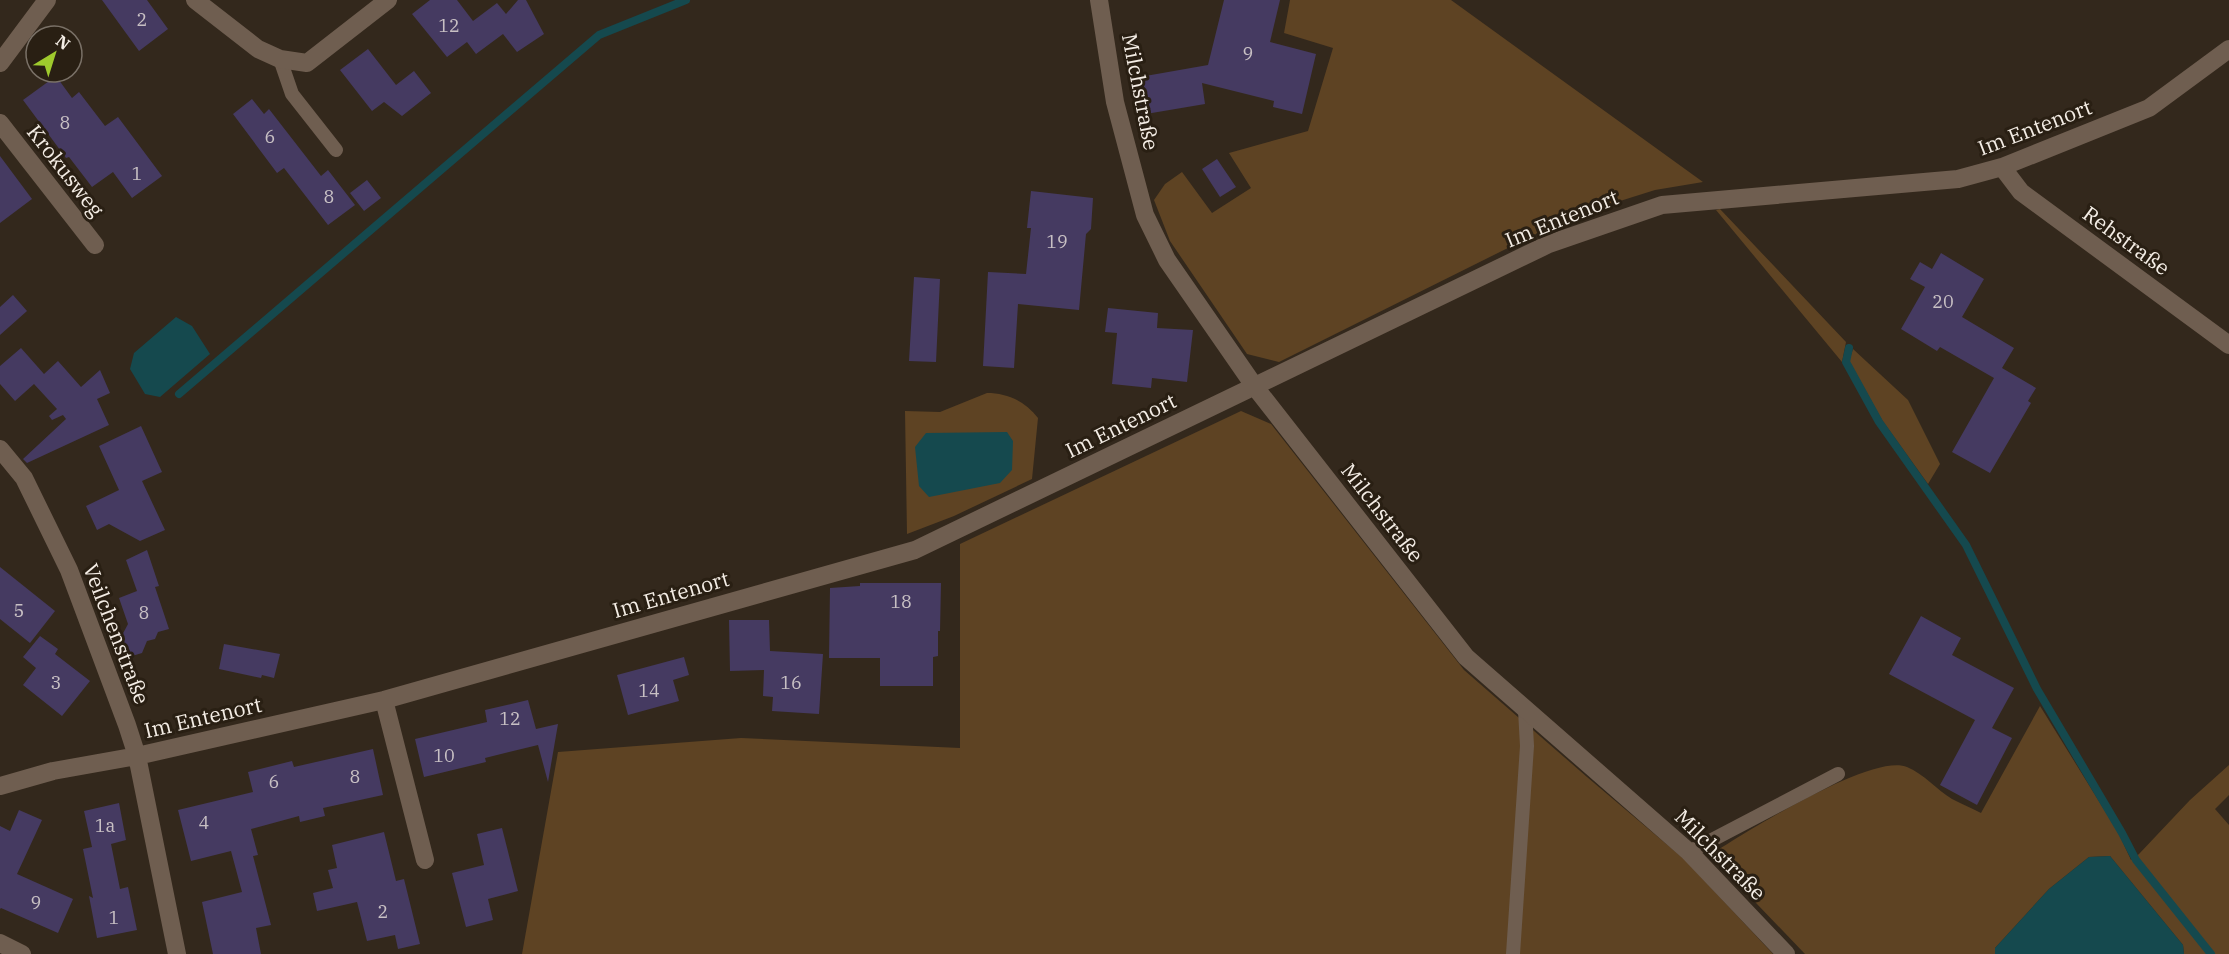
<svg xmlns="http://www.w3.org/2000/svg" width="2229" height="954" font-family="'IBM Plex Serif',serif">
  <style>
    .green { fill: #5e4323 }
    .water { fill: #15494e }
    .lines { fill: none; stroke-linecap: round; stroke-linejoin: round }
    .stream { stroke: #15494e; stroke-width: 8 }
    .building { fill: #453a61 }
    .lane { stroke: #6f5e50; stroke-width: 14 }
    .street { stroke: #6f5e50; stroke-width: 18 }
    .labels { text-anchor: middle; stroke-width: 6; stroke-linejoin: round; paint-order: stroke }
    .number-label { font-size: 18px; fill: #c8c0c4 }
    .street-label { font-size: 21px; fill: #f4ede5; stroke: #291f13 }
  </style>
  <rect width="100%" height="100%" fill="#33281c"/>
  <!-- green -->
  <path class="green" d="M1290,0H1451L1703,182L1655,190L1601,207L1540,232L1279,362L1247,354L1170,241L1154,200L1165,184L1182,172L1212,213L1251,188L1229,153L1308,131L1333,48L1284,33Z
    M1720,209L1846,342L1842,362L1716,210Z
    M1853,349L1908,400L1940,464L1928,484L1882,420L1849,361Z
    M987,393C1007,393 1025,401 1038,418L1032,479L954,516L907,534L905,411L940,412Z
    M1241,411L1271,424L1464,670L1587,777L1684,859L1773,954H522L558,752L741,738L960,748V544Z
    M2040,706L2118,832L2131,860L2139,854L2190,800L2229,765V795L2215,809L2229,825V954H2184L2183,945L2110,856L2089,857L2049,889L1995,948V954H1805L1710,855C1743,834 1872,752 1907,767C1924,774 1937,790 1952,799C1961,804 1972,808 1981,813Z"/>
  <!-- water -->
  <path class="water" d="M176,317L192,326L210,354L160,397L145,394L130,369L134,353Z
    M1007,432L1013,441L1012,470L1000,483L929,497L919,486L915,447L926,433Z
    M2110,856L2183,945L2184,954H1995V948L2049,889L2089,857Z"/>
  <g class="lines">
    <!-- stream -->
    <path class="stream" d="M1849,348L1846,362L1879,422L1966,545L2037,689L2122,833L2136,860L2211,954
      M179,394L599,35L686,0"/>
  </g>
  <!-- building -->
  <path class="building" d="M102,0H147L168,29L139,51Z
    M430,0H457L473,21L497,3L506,14L518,0H526L544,34L517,52L503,34L476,54L467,42L447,57L412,14Z
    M1224,0H1280L1270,42L1316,54L1302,114L1273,107L1274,101L1202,83L1205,104L1140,115L1134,78L1208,65Z
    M368,49L396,85L414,71L431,93L402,116L384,102L372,111L340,70Z
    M56,76L72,98L79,92L105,126L118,117L162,176L132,198L113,172L92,187L69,157L66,158L23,100Z
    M252,99L264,114L269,109L321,176L328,170L355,205L328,225L284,168L277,173L233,114Z
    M0,156L32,199L0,223Z
    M1217,159L1236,187L1220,197L1202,169Z
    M367,180L381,198L364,211L350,193Z
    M1031,191L1093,198L1091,229L1086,234L1079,310L1018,304L1014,368L983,366L988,272L1026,274L1031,228H1027Z
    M1941,253L1984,279L1962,317L2014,348L2002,368L2036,388L2028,401L2031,403L1990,473L1952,452L1994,378L1940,347L1937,351L1901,329L1925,287L1910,279L1920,262L1932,269Z
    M914,277L940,279L936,362L909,361Z
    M13,295L27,311L0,335V307Z
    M1108,308L1158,313L1157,328L1193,330L1187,382L1152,378L1151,388L1112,384L1117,333L1105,332Z
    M21,348L44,374L58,361L81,387L100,370L110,393L97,399L109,425L27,463L23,459L66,419L63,415L52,420L49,416L57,409L34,384L15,401L0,384V366Z
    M141,426L162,472L142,481L165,530L140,541L109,524L97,530L86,506L119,490L99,446Z
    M147,550L159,586L155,587L169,629L158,632L155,639L147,641L142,653L132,656L123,651L119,641L128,624L119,598L137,591L126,560Z
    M0,567L55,611L30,643L0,619Z
    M860,583H941L940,631H938V656L933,657V686H880V658H829L830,588L860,586Z
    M1921,616L1961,638L1952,655L2014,688L1992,728L2012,738L1977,805L1940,785L1975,720L1889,674Z
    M729,620H769L770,651L823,654L819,714L772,711L773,697L763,696L764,670L730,671Z
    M40,636L58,649L55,654L90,681L62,716L23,685L36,668L23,657Z
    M224,644L280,654L274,678L262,675L261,678L219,669Z
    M684,657L689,675L673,680L679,701L628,715L617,675Z
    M528,700L536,729L558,724L548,782L538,745L485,758L486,762L424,777L415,739L487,722L485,710Z
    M373,749L383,795L323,808L325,816L300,822L299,816L251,829L258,855L253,856L271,925L256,928L261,954H213L202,902L242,892L231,851L191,861L178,810L253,792L248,772L292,761L294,767Z
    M119,803L126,840L111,844L120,889L128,887L137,930L97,938L89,896L93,898L83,849L92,847L84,811Z
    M19,810L42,820L17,874L73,899L58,933L1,908L0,909V826L10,831Z
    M502,828L518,891L488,899L493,920L466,927L452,873L484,865L477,834Z
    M384,832L396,881L404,879L420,944L398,949L395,935L367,941L357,902L317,911L313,893L333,888L328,870L337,868L332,845Z"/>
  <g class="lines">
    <!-- lane -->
    <path class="lane" d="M280,59L292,94L336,150
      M1689,852L1838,774
      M1513,954L1527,746L1525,710"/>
    <!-- street -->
    <path class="street" d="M195,0L258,49L280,59L307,63L388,0
      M1099,0L1115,102L1145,215L1167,260L1255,387L1466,657L1689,852L1786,954
      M0,63L47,0
      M0,123L95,245
      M2002,167L2021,192L2229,345
      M0,449L24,478L69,570L127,725L137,756L177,954
      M384,700L425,860
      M0,786L53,771L137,756L384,700L915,550L1549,244L1662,205L1958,179L2002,167L2149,108L2229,49
      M0,943L22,954"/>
  </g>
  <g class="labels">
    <!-- number labels -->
    <g class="number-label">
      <text x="142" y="26">2</text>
      <text x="449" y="32">12</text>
      <text x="1248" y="60">9</text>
      <text x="65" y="129">8</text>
      <text x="270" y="143">6</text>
      <text x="137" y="180">1</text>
      <text x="329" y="203">8</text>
      <text x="1057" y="248">19</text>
      <text x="1943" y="308">20</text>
      <text x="901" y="608">18</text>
      <text x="19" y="617">5</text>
      <text x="144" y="619">8</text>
      <text x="56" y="689">3</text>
      <text x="791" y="689">16</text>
      <text x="649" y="697">14</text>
      <text x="510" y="725">12</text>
      <text x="444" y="762">10</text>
      <text x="355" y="783">8</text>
      <text x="274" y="788">6</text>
      <text x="204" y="829">4</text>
      <text x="105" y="832">1a</text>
      <text x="36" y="909">9</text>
      <text x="383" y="918">2</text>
      <text x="114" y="924">1</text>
    </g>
    <!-- street labels -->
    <g class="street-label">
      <text transform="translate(1140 92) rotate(79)" y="7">Milchstraße</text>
      <text transform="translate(2035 128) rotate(-21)" y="7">Im Entenort</text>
      <text transform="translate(65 171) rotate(52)" y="7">Krokusweg</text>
      <text transform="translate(1562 219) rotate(-22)" y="7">Im Entenort</text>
      <text transform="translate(2126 241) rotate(36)" y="7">Rehstraße</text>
      <text transform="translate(1121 426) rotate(-26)" y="7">Im Entenort</text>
      <text transform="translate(1382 513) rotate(52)" y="7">Milchstraße</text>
      <text transform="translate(671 595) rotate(-16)" y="7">Im Entenort</text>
      <text transform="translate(116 634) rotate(69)" y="7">Veilchenstraße</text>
      <text transform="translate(203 718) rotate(-13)" y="7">Im Entenort</text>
      <text transform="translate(1720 855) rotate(45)" y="7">Milchstraße</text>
    </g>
  </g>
  <!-- north arrow -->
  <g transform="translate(54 54) rotate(38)"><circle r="28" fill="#291f13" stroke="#7a7167" stroke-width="1.5"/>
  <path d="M0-4.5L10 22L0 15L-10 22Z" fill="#9fca2d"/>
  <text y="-9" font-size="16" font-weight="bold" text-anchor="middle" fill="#f4ede5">N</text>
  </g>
</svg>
